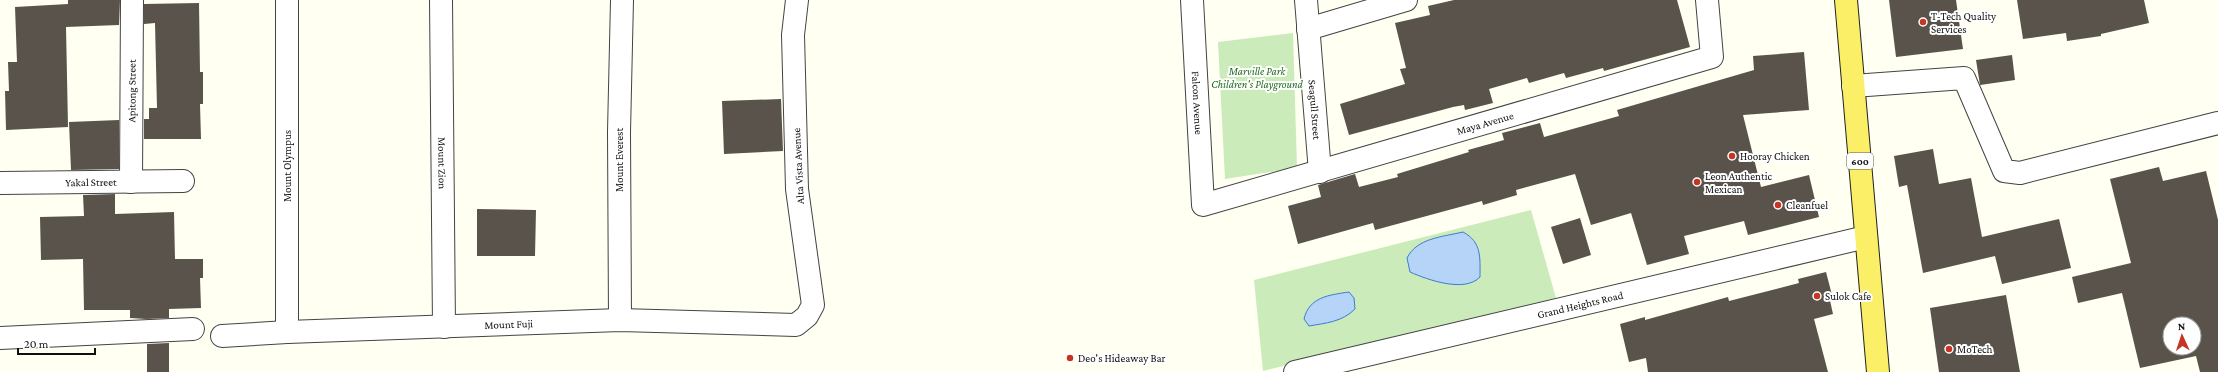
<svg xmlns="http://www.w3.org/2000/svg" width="2218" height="372" font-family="'Crimson Pro',serif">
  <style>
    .green { fill: #ccebbb }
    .water { fill: #b6d4f7; stroke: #3b7cd0 }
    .building { fill: #59534c; fill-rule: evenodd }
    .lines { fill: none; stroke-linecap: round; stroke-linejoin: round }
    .minor-casing { stroke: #434343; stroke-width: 24 }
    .major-casing { stroke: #212121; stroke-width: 24 }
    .minor { stroke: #fff; stroke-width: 22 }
    .major { stroke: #faef67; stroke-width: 22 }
    .poi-dot { fill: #c43624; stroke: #fff; stroke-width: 1.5 }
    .labels { text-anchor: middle; stroke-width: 4; stroke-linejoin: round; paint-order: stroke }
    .shield { fill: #fff; stroke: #585858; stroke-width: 1 }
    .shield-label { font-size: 10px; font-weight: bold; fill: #101010 }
    .poi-label { font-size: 11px; fill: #101010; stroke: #fff; text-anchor: start }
    .park-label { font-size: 11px; font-style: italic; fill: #216a1e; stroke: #fff }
    .street-label { font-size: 11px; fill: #101010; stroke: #fff }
  </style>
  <rect width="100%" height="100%" fill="#fffff2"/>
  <!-- green -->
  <path class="green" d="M1293,33L1297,168L1225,179L1218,42Z
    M1531,210L1556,298L1263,371L1254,280Z"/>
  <!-- water -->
  <path class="water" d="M1463,232C1482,242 1480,258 1480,277C1465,293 1428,280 1410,272L1407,258C1417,238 1442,237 1463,232Z
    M1349,292L1354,298L1355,309C1342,322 1326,323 1309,326L1304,319C1309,297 1329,295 1349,292Z"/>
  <!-- building -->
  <path class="building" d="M68,0H120L119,25L66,27L68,127L6,130L5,91H9L8,62H17L15,7L68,4Z
    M1454,0H1677L1690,47L1604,71L1603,68L1566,78L1564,73L1529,83L1527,78L1489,89L1493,103L1465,110L1464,105L1453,107L1349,135L1340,104L1405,84L1400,69L1406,68L1395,23L1430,15L1428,6Z
    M1889,0H1956L1963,49L1896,57Z
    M2017,0H2144L2149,23L2101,34V36L2067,41L2066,33L2023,39Z
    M199,3L200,72H203V104H200L201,139H144V119H149V108H157L155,23L144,24V4Z
    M1804,52L1809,110L1743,115L1761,187L1809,175L1819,217L1748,235L1744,221L1684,236L1689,254L1647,265L1631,213L1591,225L1575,174L1516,190L1517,195L1483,205L1482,201L1375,230L1373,223L1298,244L1288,206L1321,197L1318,185L1355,174L1359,187L1398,177L1397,174L1469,152L1468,150L1504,140L1502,133L1540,123L1544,137L1619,116L1617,110L1754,70L1753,56Z
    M2012,55L2015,80L1980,85L1976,60Z
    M781,99L783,151L724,154L722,101Z
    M119,120V169L71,170L69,122Z
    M1933,149L1939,184L1971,178L1982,237L2059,219L2071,268L2002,284L1995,256L1923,273L1907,185L1899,187L1894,156Z
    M2159,167L2163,181L2206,171L2218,220V372H2200L2196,356L2140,368L2122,293L2078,303L2072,277L2131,263L2110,179ZM2170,324H2194V348H2170Z
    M115,194V214L174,212L175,259H203V278H200L201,308L169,309V318L146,319L130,318V310H84L83,259L41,260L40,217L84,216L83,195Z
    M477,209L536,210L535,256H477Z
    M1580,218L1591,255L1563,264L1551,227Z
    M1826,272L1832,295L1829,296L1833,314L1814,319L1828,372H1648L1646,358L1629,362L1620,324L1645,317V320L1728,297L1729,301L1799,283L1798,279Z
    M2006,295L2020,372H1939L1930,308Z
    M169,343V372H147V344Z"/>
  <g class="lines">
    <defs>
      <g id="minor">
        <path id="s1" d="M441,0L444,327"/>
        <path id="s2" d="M1192,0L1203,205L1712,57L1707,0"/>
        <path id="s3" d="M1306,0L1320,172"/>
        <path d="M1308,29L1406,0"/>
        <path d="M1853,86L1964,78L2004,171L2020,173L2218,123"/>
        <path id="s4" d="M131,182L132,0"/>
        <path id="s5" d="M0,183L183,181"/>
        <path d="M620,320L619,132L622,0"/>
        <path d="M287,332V0"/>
        <path id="s6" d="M222,336L287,332L620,320L796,325L807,316L813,305L797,189L793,35L797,0"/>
        <path d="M0,338L193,329"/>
        <path id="s7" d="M1295,372L1866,237"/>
      </g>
      <path id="major" d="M1846,0L1878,372"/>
    </defs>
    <!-- minor casing -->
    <use href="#minor" class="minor-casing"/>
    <!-- major casing -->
    <use href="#major" class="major-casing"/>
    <!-- minor -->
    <use href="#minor" class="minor"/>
    <!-- major -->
    <use href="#major" class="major"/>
  </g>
  <!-- markers -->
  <g class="poi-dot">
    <circle cx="1923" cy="22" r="4"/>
    <circle cx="1732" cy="156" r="4"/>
    <circle cx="1697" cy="182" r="4"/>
    <circle cx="1778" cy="205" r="4"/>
    <circle cx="1817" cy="296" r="4"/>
    <circle cx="1949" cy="349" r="4"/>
    <circle cx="1070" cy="358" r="4"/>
  </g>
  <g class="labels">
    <!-- shield labels -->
    <rect class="shield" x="1847" y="153" width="26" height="16" rx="3"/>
    <g class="shield-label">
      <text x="1860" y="165">600</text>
    </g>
    <!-- poi labels -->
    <g class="poi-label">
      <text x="1931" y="20">T-Tech Quality<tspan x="1931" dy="13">Services</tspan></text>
      <text x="1740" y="160">Hooray Chicken</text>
      <text x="1705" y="180">Leon Authentic<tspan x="1705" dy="13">Mexican</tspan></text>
      <text x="1786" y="209">Cleanfuel</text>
      <text x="1825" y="300">Sulok Cafe</text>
      <text x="1957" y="353">MoTech</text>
      <text x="1078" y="362">Deo's Hideaway Bar</text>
    </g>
    <!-- park labels -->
    <g class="park-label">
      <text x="1257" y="75">Marville Park<tspan x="1257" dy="13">Children's Playground</tspan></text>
    </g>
    <!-- street labels -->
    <g class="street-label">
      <text dy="4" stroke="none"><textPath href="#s4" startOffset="91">Apitong Street</textPath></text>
      <text dy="4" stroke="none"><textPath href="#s2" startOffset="103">Falcon Avenue</textPath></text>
      <text dy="4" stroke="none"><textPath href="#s3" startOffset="110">Seagull Street</textPath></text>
      <text dy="4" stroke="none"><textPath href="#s2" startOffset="499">Maya Avenue</textPath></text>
      <text transform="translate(619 160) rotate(-90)" y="4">Mount Everest</text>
      <text dy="4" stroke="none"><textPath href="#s1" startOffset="163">Mount Zion</textPath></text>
      <text transform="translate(287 166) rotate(-90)" y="4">Mount Olympus</text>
      <text transform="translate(798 166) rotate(-93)" y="4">Alta Vista Avenue</text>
      <text dy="4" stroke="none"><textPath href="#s5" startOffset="91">Yakal Street</textPath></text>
      <text dy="4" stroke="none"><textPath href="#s7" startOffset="293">Grand Heights Road</textPath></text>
      <text dy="4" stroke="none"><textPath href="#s6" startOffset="287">Mount Fuji</textPath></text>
    </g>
  </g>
  <!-- north arrow -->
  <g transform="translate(2182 336) rotate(357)"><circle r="19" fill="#ffffff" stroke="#9f9f9f"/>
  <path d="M0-3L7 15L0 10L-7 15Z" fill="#c43624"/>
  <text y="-6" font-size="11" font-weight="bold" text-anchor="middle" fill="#101010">N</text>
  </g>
  <!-- scale -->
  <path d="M18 348v6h77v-6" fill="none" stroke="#101010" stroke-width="2"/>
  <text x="24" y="348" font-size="12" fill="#101010" stroke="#ffffff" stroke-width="3" paint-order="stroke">20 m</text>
</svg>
